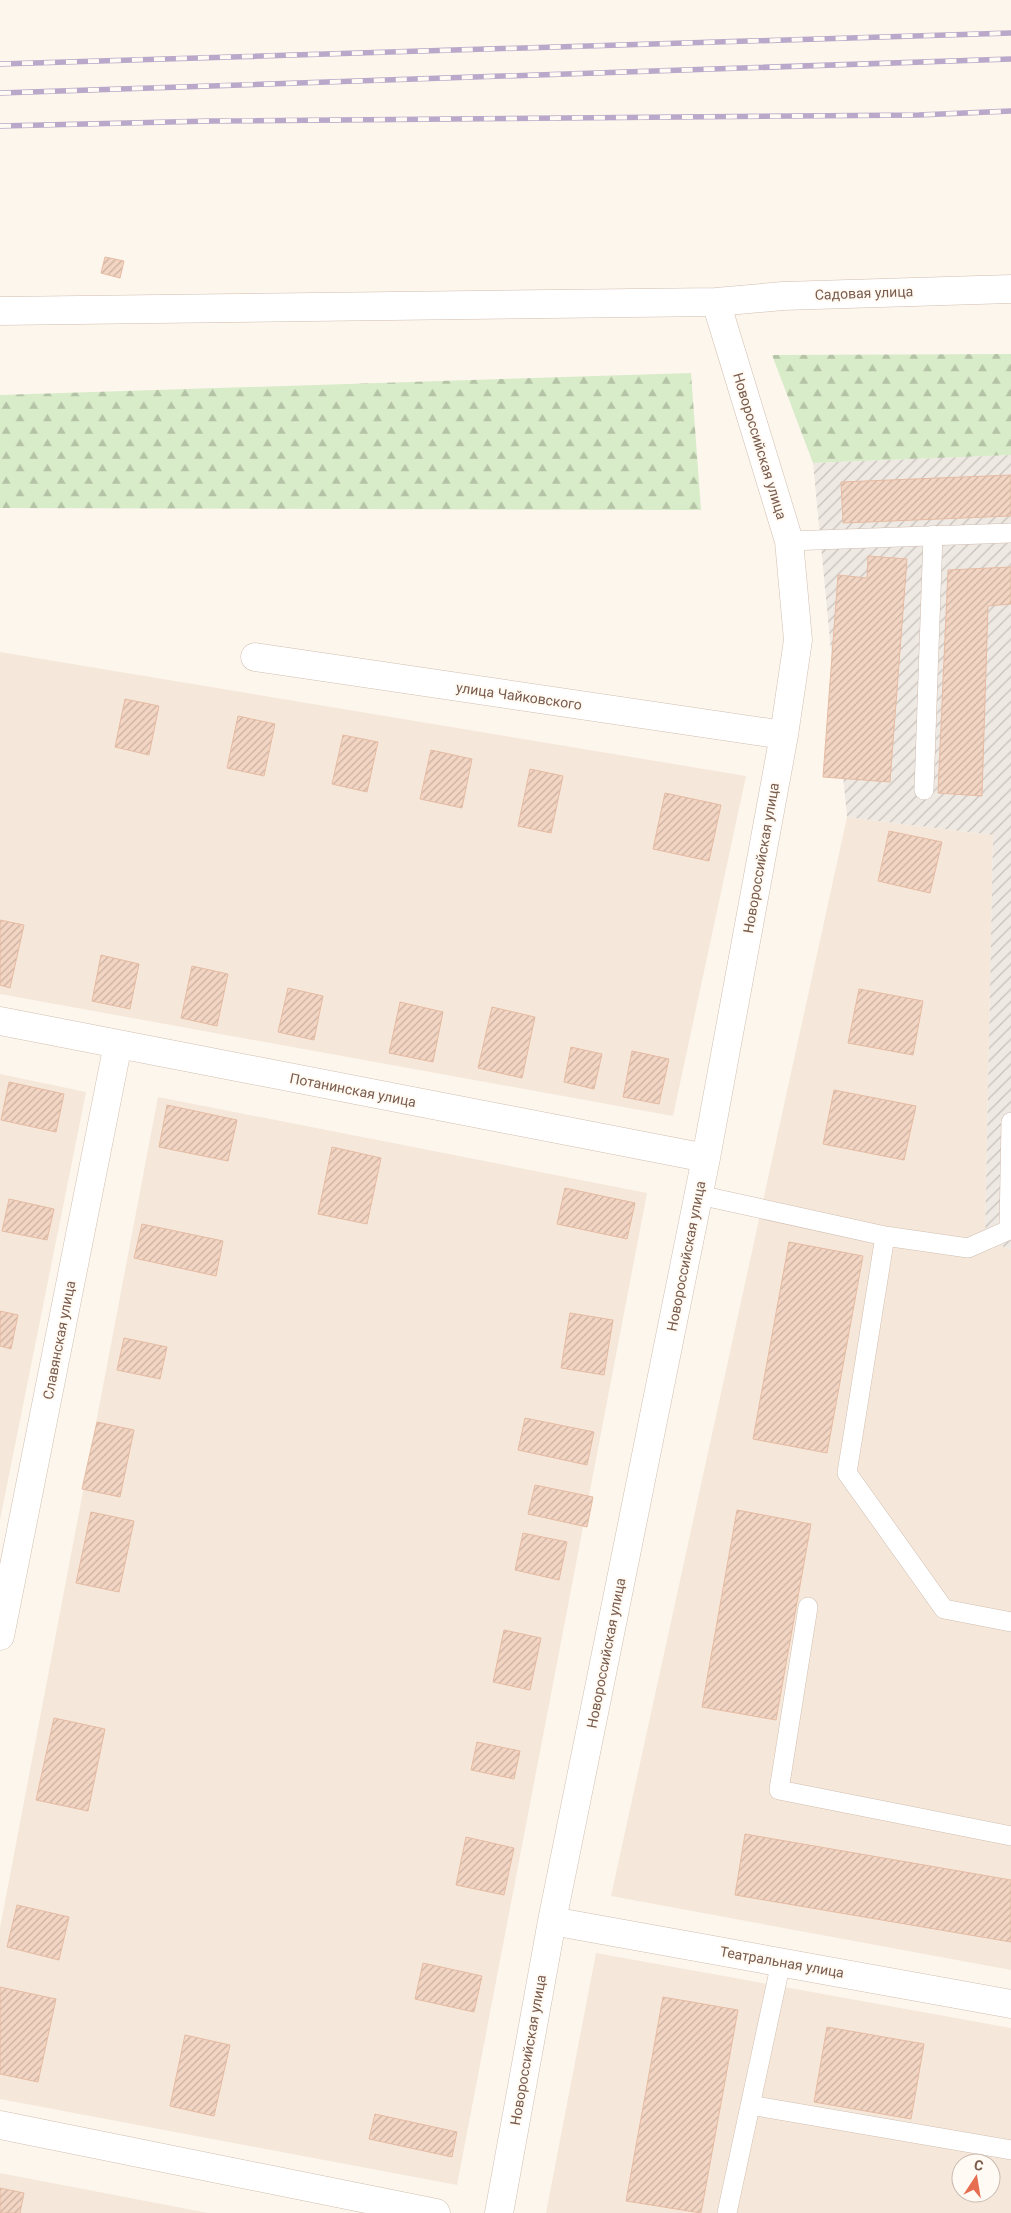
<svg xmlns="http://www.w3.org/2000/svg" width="1011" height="2213" font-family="Roboto,sans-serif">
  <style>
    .residential { fill: #f5e8da; fill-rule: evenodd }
    .industrial { fill: url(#industrial-furrows) }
    .forest { fill: url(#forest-firs) }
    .building { fill: url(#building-hatch); stroke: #e6bba3 }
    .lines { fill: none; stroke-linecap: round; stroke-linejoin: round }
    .lane-casing { stroke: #d1beb0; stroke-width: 20 }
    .street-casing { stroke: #d1beb0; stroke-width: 29 }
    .lane { stroke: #fff; stroke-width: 19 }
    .street { stroke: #fff; stroke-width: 28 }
    .rail-casing { stroke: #b9a8c9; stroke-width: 5.5 }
    .rail { stroke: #fffaf3; stroke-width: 4; stroke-dasharray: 11; stroke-linecap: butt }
    .labels { text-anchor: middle; stroke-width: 4; stroke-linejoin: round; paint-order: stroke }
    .street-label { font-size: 14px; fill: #7a5c4d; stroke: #fffaf3 }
  </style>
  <defs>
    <pattern id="industrial-furrows" width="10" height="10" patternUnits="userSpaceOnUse" patternTransform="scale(1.25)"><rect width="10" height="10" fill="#efe9e4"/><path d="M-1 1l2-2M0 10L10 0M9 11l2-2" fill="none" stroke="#c7c0bb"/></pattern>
    <pattern id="forest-firs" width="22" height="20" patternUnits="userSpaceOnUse" patternTransform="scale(1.25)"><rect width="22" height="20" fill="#d8ecc9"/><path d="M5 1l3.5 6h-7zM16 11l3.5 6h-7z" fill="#b4c2a5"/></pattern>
    <pattern id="building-hatch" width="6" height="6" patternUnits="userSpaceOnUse" patternTransform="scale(1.25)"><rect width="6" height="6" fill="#f3d5c3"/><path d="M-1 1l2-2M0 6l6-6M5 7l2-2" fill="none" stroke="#cab0a1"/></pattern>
  </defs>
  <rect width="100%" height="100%" fill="#fdf6ec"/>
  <!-- residential -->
  <path class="residential" d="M0,652L746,776L673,1116L0,994Z
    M847,817L993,835L985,1241L1011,1249V1970L611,1896Z
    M0,1074L86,1092L0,1520Z
    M158,1097L647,1193L457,2185L0,2099V1928Z
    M596,1953L1011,2028V2213H546ZM961,2163H991V2193H961Z
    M0,2173L208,2213H0Z"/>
  <!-- industrial -->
  <path class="industrial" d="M1011,455V1249L985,1241L993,835L847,817L813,463Z"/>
  <!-- forest -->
  <path class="forest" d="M1011,354V455L813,463L772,355Z
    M691,373L701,510L0,508V395Z"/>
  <!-- building -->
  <path class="building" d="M105,257L124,261L120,278L101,273Z
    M1011,475V516L843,523L841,482Z
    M868,556L907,559L890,782L823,777L838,575L867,578Z
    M1011,567V604L988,606L982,796L938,793L948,570Z
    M125,699L159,706L149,755L115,747Z
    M238,716L275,724L264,776L227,768Z
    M343,735L378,742L367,792L332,784Z
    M431,750L472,759L462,808L420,799Z
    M530,769L563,776L551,833L518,826Z
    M665,793L721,805L709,861L653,849Z
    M889,831L942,842L930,893L878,881Z
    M0,920L24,925L10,988L0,985Z
    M101,955L139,964L130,1009L92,1001Z
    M192,966L228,974L217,1026L181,1018Z
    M288,988L323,996L314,1040L278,1032Z
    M859,989L923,1001L913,1055L848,1043Z
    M400,1002L443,1012L433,1062L389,1053Z
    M492,1007L535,1017L522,1078L478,1068Z
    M571,1047L602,1054L594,1089L564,1082Z
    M632,1051L669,1059L659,1104L623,1097Z
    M9,1082L64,1094L56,1132L1,1120Z
    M834,1090L916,1106L904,1160L823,1144Z
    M167,1105L237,1120L228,1161L159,1147Z
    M332,1147L381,1158L367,1224L318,1214Z
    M565,1188L635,1203L627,1239L557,1224Z
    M9,1199L54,1209L47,1240L2,1231Z
    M142,1224L223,1241L216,1276L134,1258Z
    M789,1242L863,1256L827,1453L753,1439Z
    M0,1311L18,1315L11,1349L0,1346Z
    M570,1313L613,1320L604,1375L561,1368Z
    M124,1338L167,1347L160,1379L117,1370Z
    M525,1418L594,1432L587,1465L518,1450Z
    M97,1422L134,1430L120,1497L82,1489Z
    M535,1485L593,1497L587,1527L528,1514Z
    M737,1510L811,1524L776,1720L702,1707Z
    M91,1512L134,1521L119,1592L76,1583Z
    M523,1533L567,1542L559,1580L515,1570Z
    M504,1630L541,1638L530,1690L493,1682Z
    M54,1718L105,1729L88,1811L36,1800Z
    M477,1742L520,1751L514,1779L471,1770Z
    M745,1834L1011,1880V1942L735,1895Z
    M466,1837L514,1848L504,1895L456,1885Z
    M17,1905L69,1917L59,1960L7,1947Z
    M423,1963L482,1976L474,2012L415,1999Z
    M0,1987L56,1999L38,2082L0,2074Z
    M663,1997L738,2010L701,2213L626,2201Z
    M827,2027L924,2044L911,2119L814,2102Z
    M185,2035L230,2045L214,2116L170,2106Z
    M375,2114L457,2132L452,2157L369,2139Z
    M0,2188L24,2193L20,2213H0Z"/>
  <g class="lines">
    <defs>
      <path id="lane" d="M789,541L1011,533
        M924,790L933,535
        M699,1195L885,1236L968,1248L1011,1229
        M1009,1228L1011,1122
        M885,1236L847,1473L944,1609L1011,1622
        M808,1607L779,1790L1011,1836
        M750,2105L1011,2150
        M727,2213L781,1962"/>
      <path id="street" d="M0,311L716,302L783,296L1011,289
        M255,657L784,735
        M0,1021L706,1158
        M0,1636L118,1044
        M552,1921L1011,2004
        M0,2125L436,2213
        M499,2213L552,1921L706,1158L784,735L798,640L789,541L716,302"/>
    </defs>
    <!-- lane casing -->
    <use href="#lane" class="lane-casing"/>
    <!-- street casing -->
    <use href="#street" class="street-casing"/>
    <!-- lane -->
    <use href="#lane" class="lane"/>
    <!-- street -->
    <use href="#street" class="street"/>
    <defs>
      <path id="rail" d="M0,64L1011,33
        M0,93L1011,59
        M0,126L212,121L919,115L1011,111"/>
    </defs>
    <!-- rail casing -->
    <use href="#rail" class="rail-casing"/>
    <!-- rail -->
    <use href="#rail" class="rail"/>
  </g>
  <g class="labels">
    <!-- street labels -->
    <g class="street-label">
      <text transform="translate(864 293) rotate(-2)" y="5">Садовая улица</text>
      <text transform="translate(760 446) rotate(73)" y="5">Новороссийская улица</text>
      <text transform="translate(519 696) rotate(8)" y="5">улица Чайковского</text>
      <text transform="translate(761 858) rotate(-80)" y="5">Новороссийская улица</text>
      <text transform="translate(353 1090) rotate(11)" y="5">Потанинская улица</text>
      <text transform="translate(686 1256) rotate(-79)" y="5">Новороссийская улица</text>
      <text transform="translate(59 1340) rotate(-79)" y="5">Славянская улица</text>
      <text transform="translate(606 1653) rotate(-79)" y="5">Новороссийская улица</text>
      <text transform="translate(782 1962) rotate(10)" y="5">Театральная улица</text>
      <text transform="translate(528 2050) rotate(-80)" y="5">Новороссийская улица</text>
    </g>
  </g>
  <!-- north arrow -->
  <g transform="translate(976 2178) rotate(12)"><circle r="24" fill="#fffaf3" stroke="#cabbb1"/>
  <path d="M0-4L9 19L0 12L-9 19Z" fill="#e76f51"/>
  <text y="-8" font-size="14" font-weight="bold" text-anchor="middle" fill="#7a5c4d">С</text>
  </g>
</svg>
